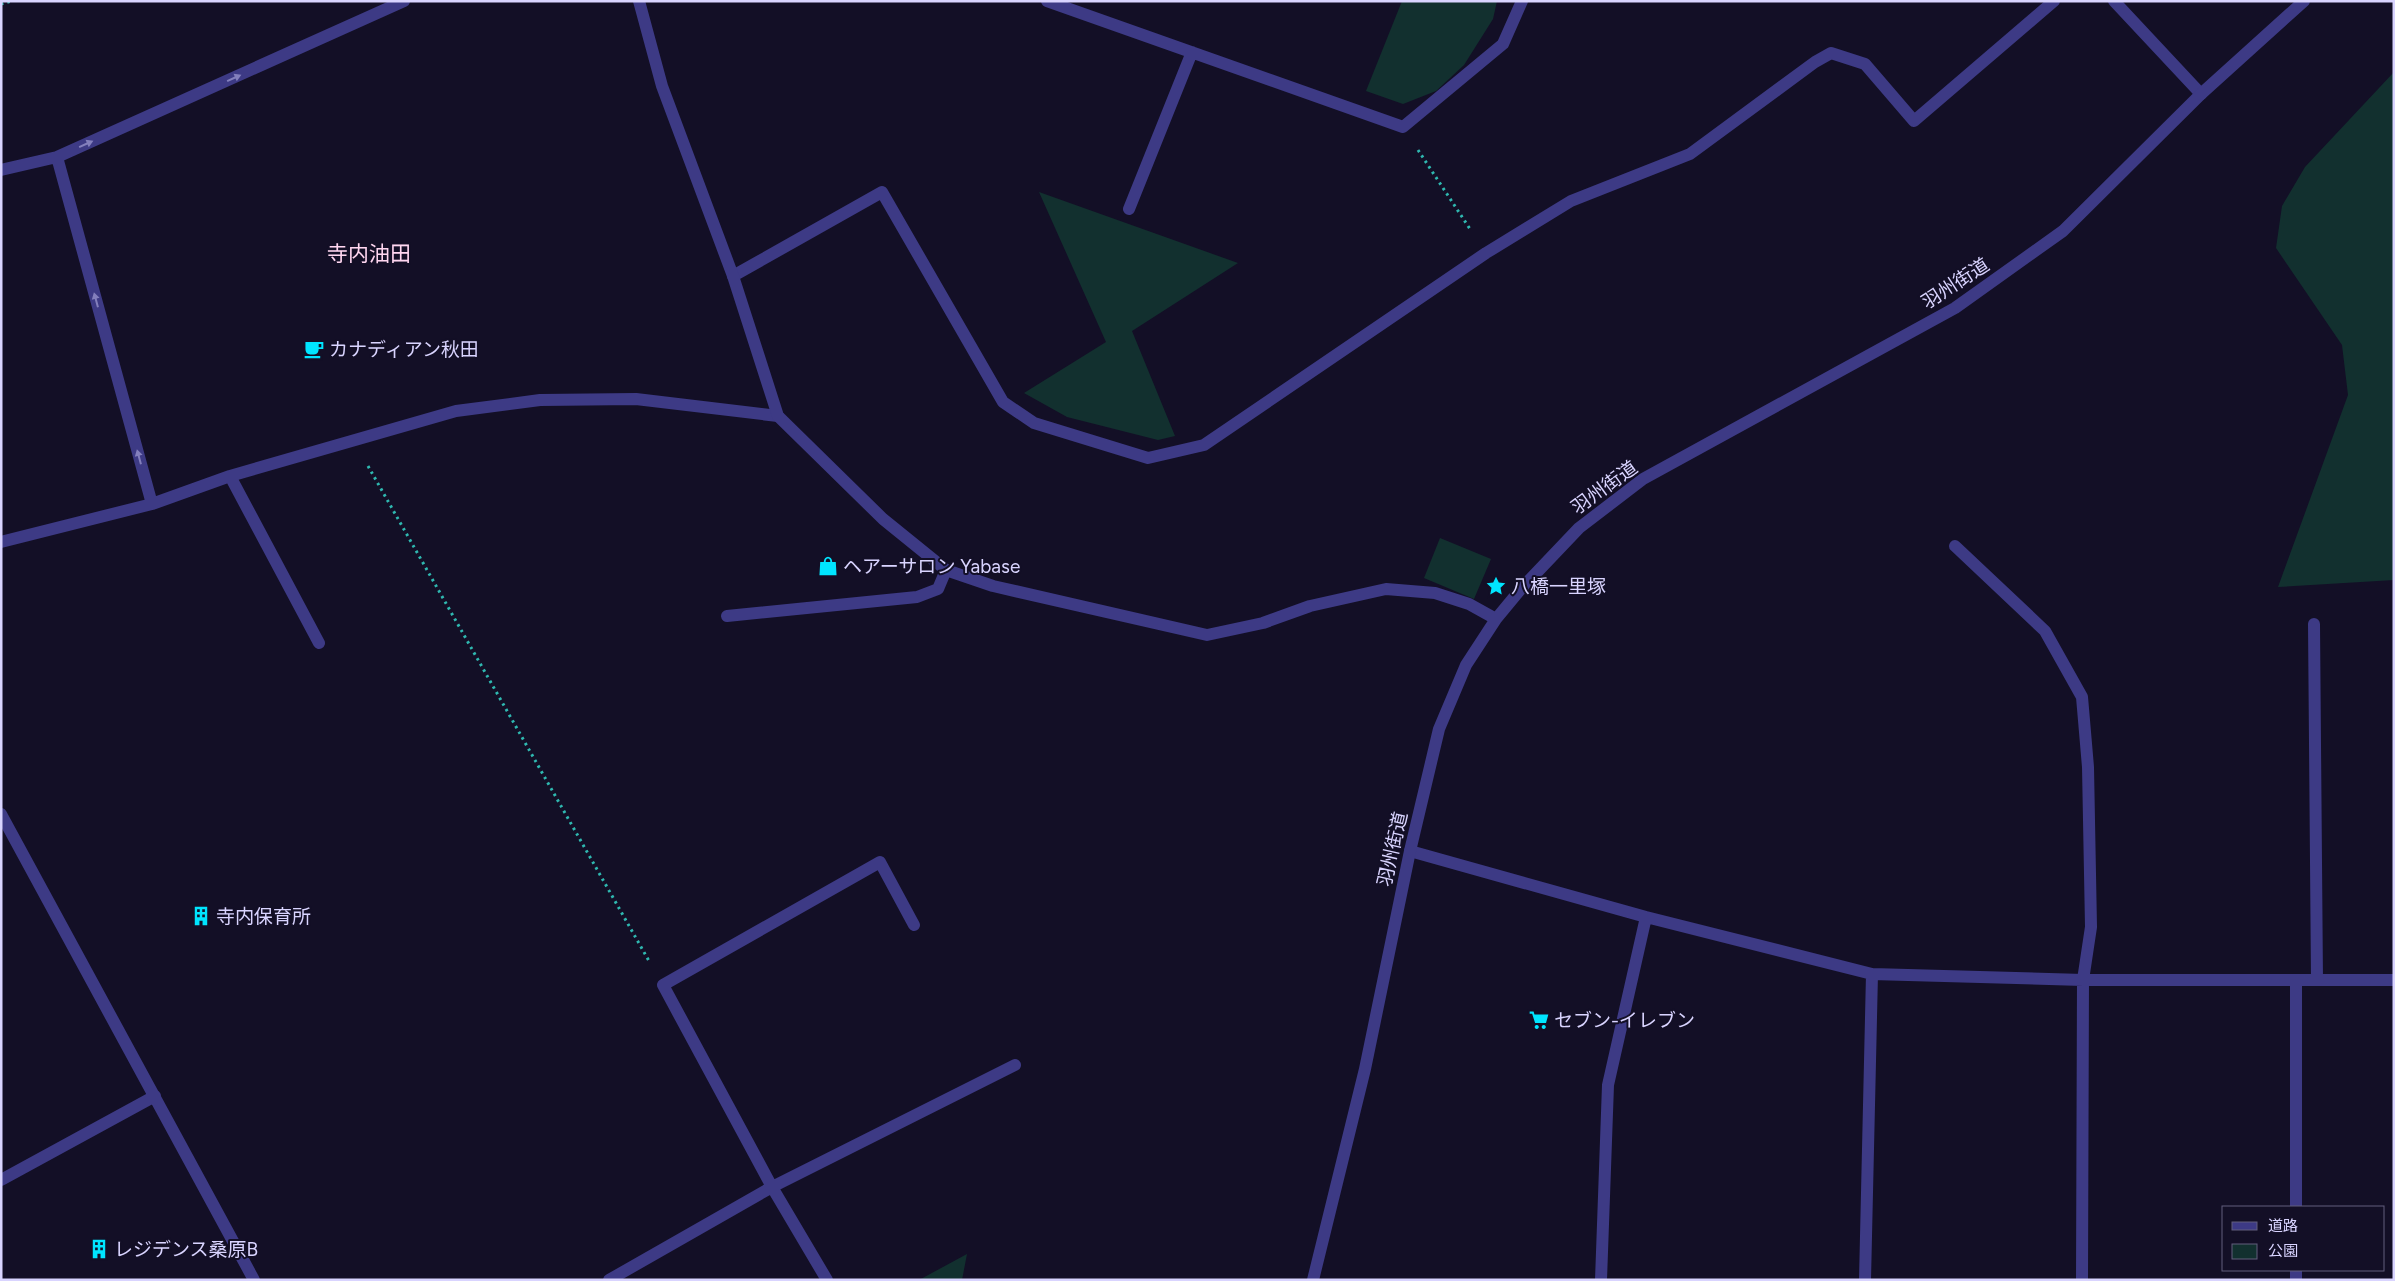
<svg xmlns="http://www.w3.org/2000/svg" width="2395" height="1281" font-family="Figtree,'Noto Sans JP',sans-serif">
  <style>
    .green { fill: #12302f }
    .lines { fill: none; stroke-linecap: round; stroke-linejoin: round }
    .path { stroke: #2fb8b0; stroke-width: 3; stroke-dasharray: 2.5 4; stroke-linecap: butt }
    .minor { stroke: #3d3a85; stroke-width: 12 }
    .tertiary { stroke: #3d3a85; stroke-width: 12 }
    .oneway { fill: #837fbc }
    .labels { text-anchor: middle; stroke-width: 4; stroke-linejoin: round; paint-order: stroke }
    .street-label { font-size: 19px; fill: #d9d4ff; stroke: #130f26 }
    .poi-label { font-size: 19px; fill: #d9d4ff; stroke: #130f26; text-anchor: start }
    .quarter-label { font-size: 21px; fill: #ffd6f0; stroke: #130f26 }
  </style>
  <rect width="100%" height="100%" fill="#130f26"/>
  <!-- green -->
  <path class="green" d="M1402,1H1497L1493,19L1464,65L1436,91L1403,104L1366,91Z
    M2394,72V580L2278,587L2348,395L2342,345L2276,248L2282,206L2305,167Z
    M1039,192L1238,263L1132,331L1175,436L1158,440L1067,417L1024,393L1106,342Z
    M1440,538L1491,559L1474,599L1424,578Z
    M967,1254L962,1280H919Z"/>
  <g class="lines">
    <!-- path -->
    <path class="path" d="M1,4L12,1
      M1418,150L1470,229
      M368,466L649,961"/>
    <!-- minor -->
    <path class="minor" d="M1047,1L1403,127L1503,44L1522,1
      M2114,1L2201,94
      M1,170L57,157
      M1129,209L1192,52
      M733,276L882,192L1003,402L1034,423L1148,458L1204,445L1486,253L1571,201L1690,154L1815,62L1831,53L1865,64L1914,121L2054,1
      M230,476L319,643
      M152,504L57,157L404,1
      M1,542L152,504L230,476L456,411L540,400L636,399L778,416
      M1955,546L2045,631L2082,697L2088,767L2091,927L2083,980L2082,1280
      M727,616L917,597L938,589L946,570
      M2314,624L2317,980
      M1,814L254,1280
      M1410,851L1646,917L1872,974L2083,980H2394
      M1,1180L155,1096
      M2296,1207V980
      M609,1280L772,1187L1015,1065
      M827,1280L772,1187L663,985L880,862L914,925
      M1601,1280L1608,1085L1646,917
      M1865,1280L1872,974
      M2296,1280V1270"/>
    <!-- tertiary -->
    <path class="tertiary" d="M639,1L662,86L733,276L778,416L883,519L946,570L993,586L1207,635L1263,623L1310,606L1386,589L1435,593L1469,604L1496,619
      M1313,1280L1365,1069L1410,851L1439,729L1466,665L1496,619L1520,590L1579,528L1643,479L1955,308L2063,231L2201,94L2304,1"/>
  </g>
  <!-- one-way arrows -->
  <defs><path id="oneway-solid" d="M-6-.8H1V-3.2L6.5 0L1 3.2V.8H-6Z" transform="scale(1.25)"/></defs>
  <g class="oneway">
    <use href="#oneway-solid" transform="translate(234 78) rotate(-24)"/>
    <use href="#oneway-solid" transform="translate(86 144) rotate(-24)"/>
    <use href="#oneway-solid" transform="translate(96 300) rotate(-105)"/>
    <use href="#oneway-solid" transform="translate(139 457) rotate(-105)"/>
  </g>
  <!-- icons -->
  <defs>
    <symbol id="cafe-bare" viewBox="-9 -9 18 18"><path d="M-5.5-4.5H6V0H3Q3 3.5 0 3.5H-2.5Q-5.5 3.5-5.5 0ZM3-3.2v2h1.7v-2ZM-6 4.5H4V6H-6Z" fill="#00e5ff" stroke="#130f26" stroke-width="2.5" paint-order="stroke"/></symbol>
    <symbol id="shop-bare" viewBox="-9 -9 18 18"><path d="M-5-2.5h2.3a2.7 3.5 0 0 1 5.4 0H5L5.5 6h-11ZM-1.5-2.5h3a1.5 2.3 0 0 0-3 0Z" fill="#00e5ff" stroke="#130f26" stroke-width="2.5" paint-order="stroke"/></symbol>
    <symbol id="sight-bare" viewBox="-9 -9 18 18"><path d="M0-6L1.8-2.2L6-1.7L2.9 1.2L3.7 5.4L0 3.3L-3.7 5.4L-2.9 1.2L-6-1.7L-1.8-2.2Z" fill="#00e5ff" stroke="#130f26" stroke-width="2.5" paint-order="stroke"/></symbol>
    <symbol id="building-bare" viewBox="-9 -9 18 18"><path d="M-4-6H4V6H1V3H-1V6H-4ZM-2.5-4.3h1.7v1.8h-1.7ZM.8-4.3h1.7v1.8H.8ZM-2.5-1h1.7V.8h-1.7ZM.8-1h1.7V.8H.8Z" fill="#00e5ff" stroke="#130f26" stroke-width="2.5" paint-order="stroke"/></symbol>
    <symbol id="supermarket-bare" viewBox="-9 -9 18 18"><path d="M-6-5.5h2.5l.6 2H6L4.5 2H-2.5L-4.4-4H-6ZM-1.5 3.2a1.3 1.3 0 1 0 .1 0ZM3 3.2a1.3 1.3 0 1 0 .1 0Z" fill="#00e5ff" stroke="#130f26" stroke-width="2.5" paint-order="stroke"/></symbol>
  </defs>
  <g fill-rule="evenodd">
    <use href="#cafe-bare" x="300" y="335" width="28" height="28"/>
    <use href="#shop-bare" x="814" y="552" width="28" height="28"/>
    <use href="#sight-bare" x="1482" y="572" width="28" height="28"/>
    <use href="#building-bare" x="187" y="902" width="28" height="28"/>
    <use href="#supermarket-bare" x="1525" y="1006" width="28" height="28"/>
    <use href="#building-bare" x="85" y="1235" width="28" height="28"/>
  </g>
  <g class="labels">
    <!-- street labels -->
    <g class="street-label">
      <text transform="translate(1955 283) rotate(-33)" y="7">羽州街道</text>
      <text transform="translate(1604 487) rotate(-36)" y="7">羽州街道</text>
      <text transform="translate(1392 849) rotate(-77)" y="7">羽州街道</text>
    </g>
    <!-- poi labels -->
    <g class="poi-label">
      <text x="329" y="356">カナディアン秋田</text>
      <text x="843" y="573">ヘアーサロン Yabase</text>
      <text x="1511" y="593">八橋一里塚</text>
      <text x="216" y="923">寺内保育所</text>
      <text x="1554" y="1027">セブン-イレブン</text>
      <text x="114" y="1256">レジデンス桑原B</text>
    </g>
    <!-- quarter labels -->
    <g class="quarter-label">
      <text x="369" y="261">寺内油田</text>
    </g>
  </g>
  <!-- border -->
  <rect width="2395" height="1281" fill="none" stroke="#d9d4ff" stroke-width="5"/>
  <!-- legend -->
  <rect x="2222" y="1206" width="162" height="65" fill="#130f26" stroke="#625e7d"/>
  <rect x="2232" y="1222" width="25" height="8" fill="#3d3a85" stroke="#625e7d"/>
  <text x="2268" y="1231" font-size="15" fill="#d9d4ff">道路</text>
  <rect x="2232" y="1244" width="25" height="15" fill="#12302f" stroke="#625e7d"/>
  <text x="2268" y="1256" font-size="15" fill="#d9d4ff">公園</text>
</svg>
